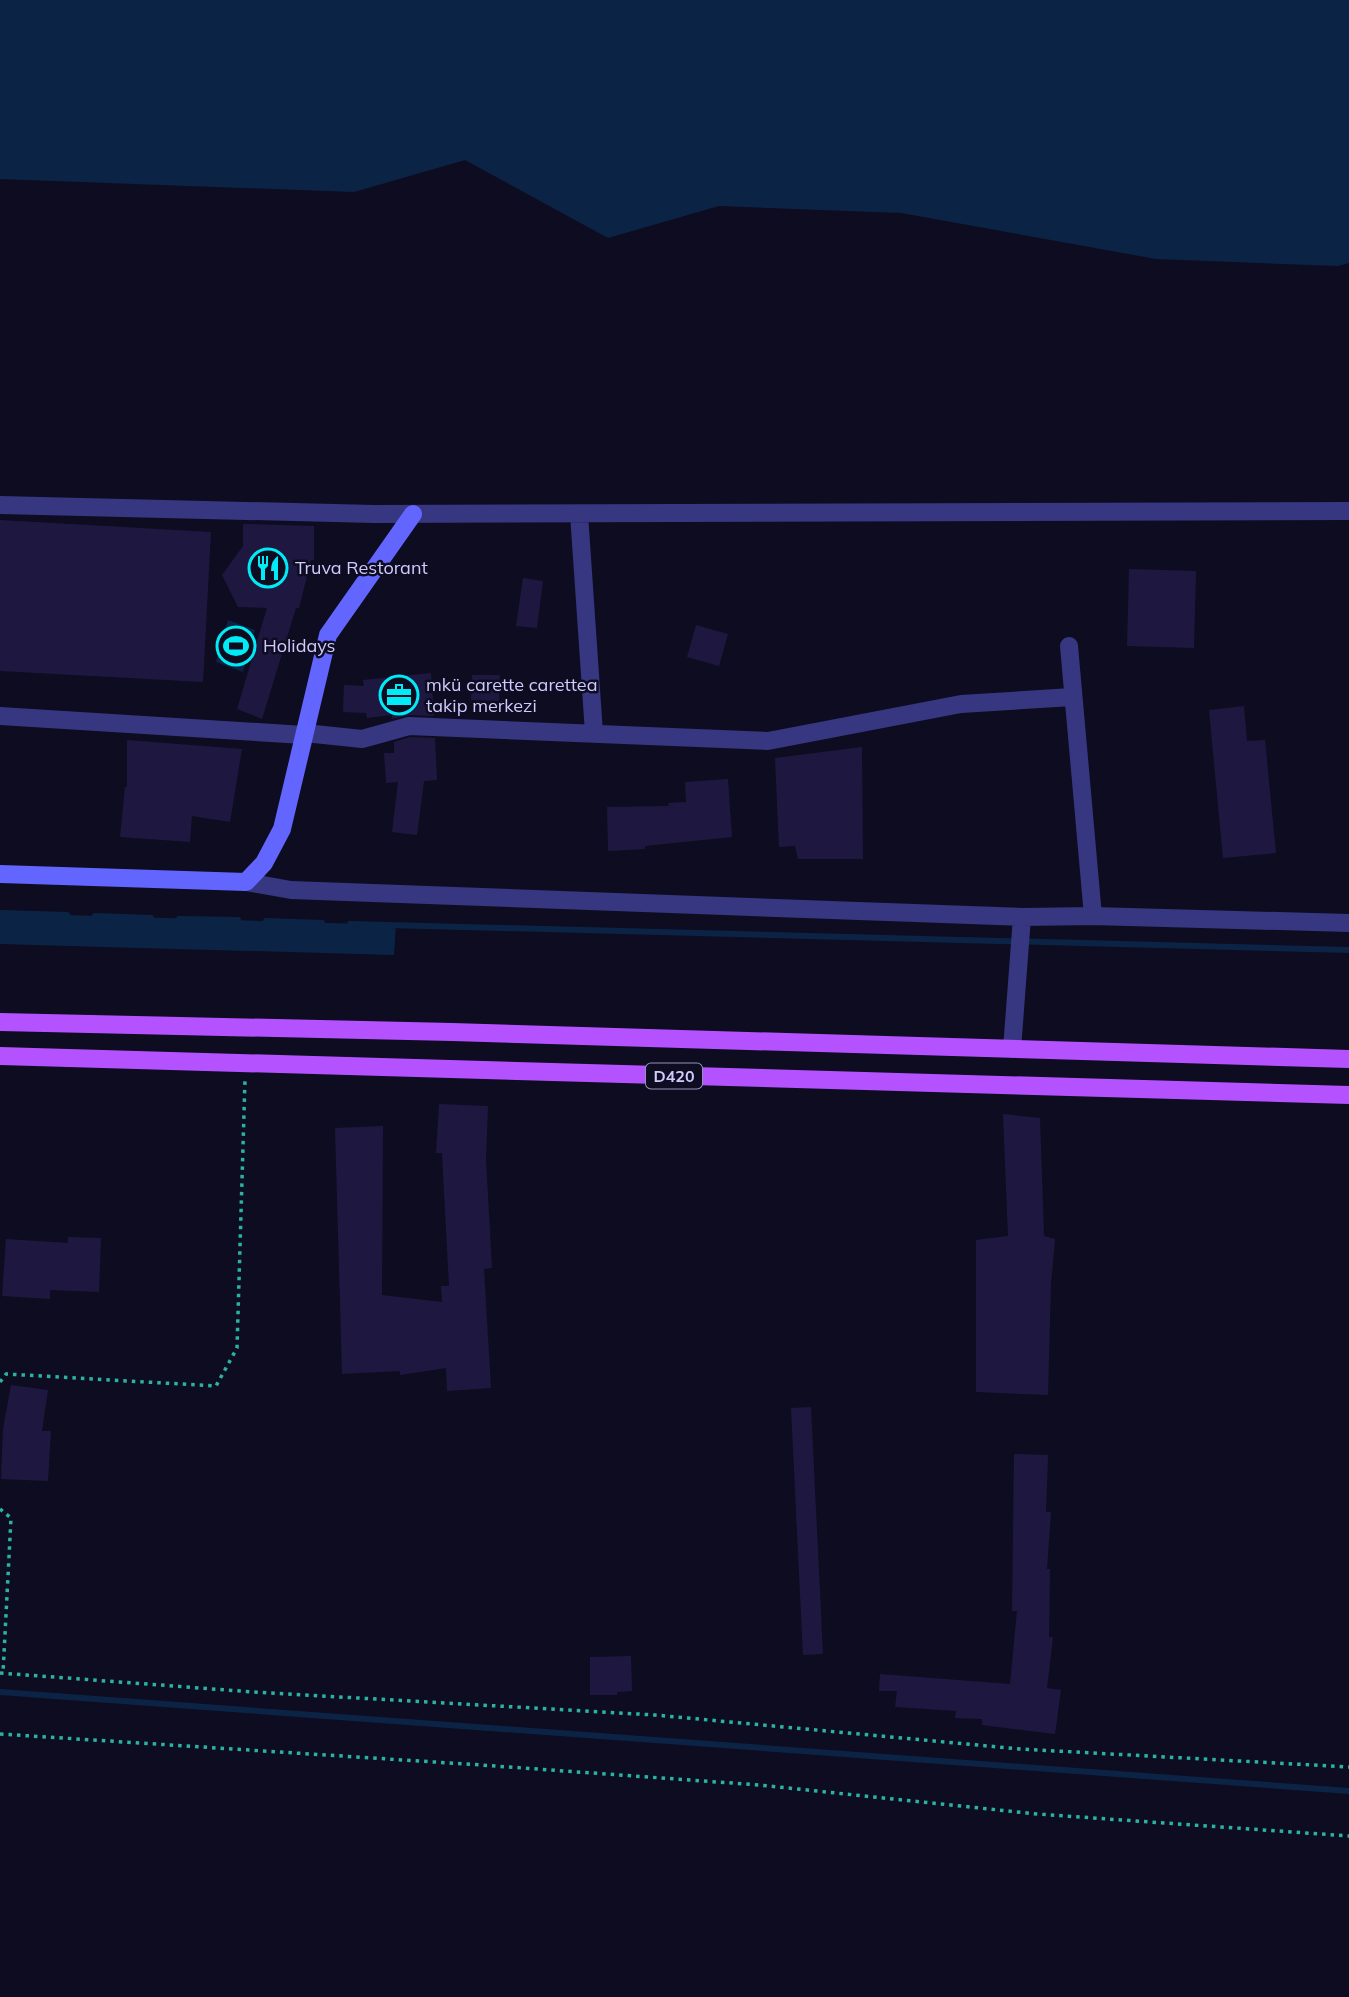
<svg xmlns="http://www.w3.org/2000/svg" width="1349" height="1997" font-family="Mulish,sans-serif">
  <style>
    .water { fill: #0b2445 }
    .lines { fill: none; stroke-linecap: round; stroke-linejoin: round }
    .stream { stroke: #0b2445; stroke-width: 6 }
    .building { fill: #1e1841 }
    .path { stroke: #2ab3a3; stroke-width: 3.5; stroke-dasharray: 3.5 5; stroke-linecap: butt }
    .street { stroke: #363780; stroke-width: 18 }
    .secondary { stroke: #6266ff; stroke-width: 18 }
    .primary { stroke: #b452ff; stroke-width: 18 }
    .labels { text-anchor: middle; stroke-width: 5; stroke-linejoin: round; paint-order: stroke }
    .shield { fill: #0e0c20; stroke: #9492bc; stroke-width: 2 }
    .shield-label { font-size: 16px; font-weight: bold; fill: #cecbff }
    .poi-label { font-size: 18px; fill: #cecbff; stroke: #0e0c20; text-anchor: start }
  </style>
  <rect width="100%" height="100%" fill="#0e0c20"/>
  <!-- water -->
  <path class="water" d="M0,0H1349V263L1338,266L1156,259L901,213L719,206L608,238L465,160L354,192L0,179Z
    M228,620L255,630L243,672L216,662Z
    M0,913L396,925L394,955L0,944Z"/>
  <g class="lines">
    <!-- stream -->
    <path class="stream" d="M0,913L67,915
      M95,916L151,918
      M179,919L238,920
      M266,921L322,923
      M350,924L1349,950
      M0,1692L1349,1791"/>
  </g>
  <!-- building -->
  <path class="building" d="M0,520L211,532L203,682L0,671Z
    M243,524L314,526V560H311L299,608H296L262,719L237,709L267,608L238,607L222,575L243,546Z
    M1129,569L1196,571L1194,648L1127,646Z
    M523,578L543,581L537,628L516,626Z
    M696,625L728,634L719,666L687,657Z
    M431,673L434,716L409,715L392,719V715L367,718L366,713L343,712L344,685L364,686L363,680Z
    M472,675H500L499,701L471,700Z
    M1244,706L1247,741L1265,740L1276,853L1223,858L1209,710Z
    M410,737L435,738L437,780L424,781L417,835L392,832L398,782L386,783L384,753H394V742Z
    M127,740L242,749L230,822L192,816L190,842L120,837L125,787H127Z
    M862,747L863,859H798L795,846L779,847L775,758Z
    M728,779L732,837L645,846V849L608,851L607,807L669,806L668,803L686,802L685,782Z
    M439,1104L488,1106L486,1160L492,1268L484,1269L491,1388L447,1391L446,1368L400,1375V1371L342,1374L335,1128L383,1126L382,1295L442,1302L441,1286H449L442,1153H436Z
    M1003,1114L1040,1118L1044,1236L1055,1239L1051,1284L1048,1395L976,1392V1240L1008,1236Z
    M68,1237L101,1238L99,1292L50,1290V1299L2,1296L6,1239L68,1243Z
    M11,1385L48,1390L42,1431H51L48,1481L1,1479L3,1429Z
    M811,1407L823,1654L803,1655L791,1408Z
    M1014,1454L1048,1455L1046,1512H1051L1047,1569H1050L1049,1637H1053L1047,1688L1061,1690L1055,1734L982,1725V1719L955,1718L956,1711L895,1707L897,1691H879L880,1674L1010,1684L1017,1611H1012Z
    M631,1656L632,1691L617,1692V1695H590V1657Z"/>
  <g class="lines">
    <!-- path -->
    <path class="path" d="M0,1382L6,1374L216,1386L237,1348L245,1079
      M0,1509L11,1518L3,1673
      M0,1673L253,1692L655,1715L1020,1749L1349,1767
      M0,1734L481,1765L759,1785L1037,1814L1349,1836"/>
    <!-- street -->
    <path class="street" d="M0,505L374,514L1349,511
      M579,514L594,733
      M1069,646L1093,916
      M0,716L304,735
      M305,733L362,739L409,726L768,741L961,704L1072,697
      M246,882L291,890L1022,917L1093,916L1349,923
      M1012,1049L1022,917"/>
    <!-- secondary -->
    <path class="secondary" d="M0,874L246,882L264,863L282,829L328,635L413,514"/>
    <!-- primary -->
    <path class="primary" d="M0,1022L452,1032L1349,1059
      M0,1056L1349,1095"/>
  </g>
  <!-- icons -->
  <defs>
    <symbol id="restaurant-ring" viewBox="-11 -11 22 22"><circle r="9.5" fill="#0e0c20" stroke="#00ebf6" stroke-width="1.5"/><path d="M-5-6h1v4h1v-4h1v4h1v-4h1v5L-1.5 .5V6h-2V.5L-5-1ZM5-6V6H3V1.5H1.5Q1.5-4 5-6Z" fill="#00ebf6"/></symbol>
    <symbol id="stadium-ring" viewBox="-11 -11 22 22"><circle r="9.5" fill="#0e0c20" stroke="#00ebf6" stroke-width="1.5"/><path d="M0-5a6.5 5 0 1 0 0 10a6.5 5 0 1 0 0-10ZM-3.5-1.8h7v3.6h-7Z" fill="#00ebf6"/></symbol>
    <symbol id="office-ring" viewBox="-11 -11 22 22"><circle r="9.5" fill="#0e0c20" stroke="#00ebf6" stroke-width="1.5"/><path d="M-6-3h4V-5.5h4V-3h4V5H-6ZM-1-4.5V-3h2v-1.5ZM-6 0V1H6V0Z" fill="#00ebf6"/></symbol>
  </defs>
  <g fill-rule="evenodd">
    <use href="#restaurant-ring" x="246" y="546" width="44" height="44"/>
    <use href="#stadium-ring" x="214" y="624" width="44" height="44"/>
    <use href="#office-ring" x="377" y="673" width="44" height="44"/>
  </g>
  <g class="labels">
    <!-- shield labels -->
    <rect class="shield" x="646" y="1063.5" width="56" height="25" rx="5"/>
    <g class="shield-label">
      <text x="674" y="1082">D420</text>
    </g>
    <!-- poi labels -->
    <g class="poi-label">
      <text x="295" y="574">Truva Restorant</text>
      <text x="263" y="652">Holidays</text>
      <text x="426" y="691">mkü carette carettea<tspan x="426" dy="21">takip merkezi</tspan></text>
    </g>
  </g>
</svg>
